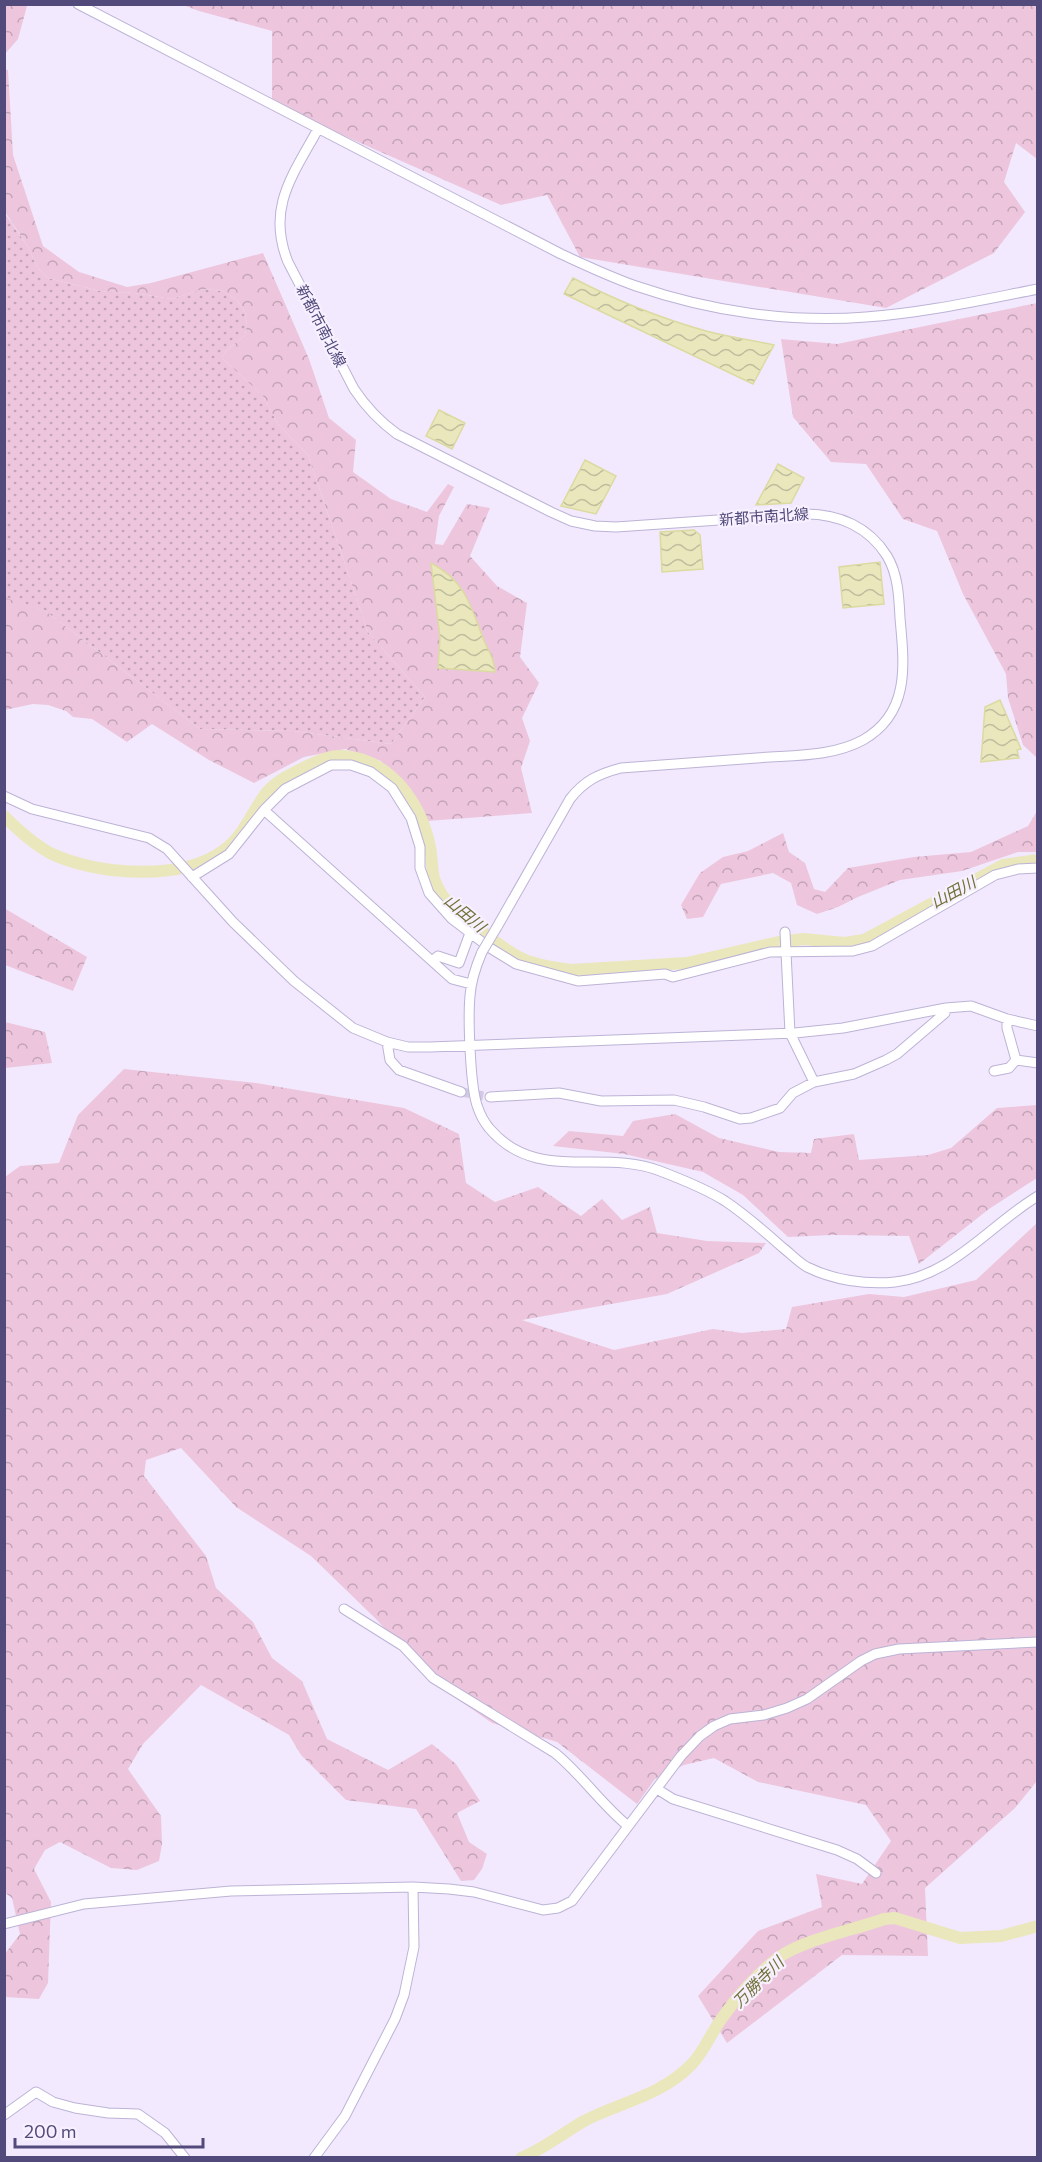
<svg xmlns="http://www.w3.org/2000/svg" width="1042" height="2162" font-family="Commissioner,'Noto Sans JP',sans-serif">
  <style>
    .grass { fill: url(#grass-dots) }
    .forest { fill: url(#forest-crowns) }
    .water { fill: url(#water-waves); stroke: #dbdaa1; stroke-width: 1.5 }
    .lines { fill: none; stroke-linecap: round; stroke-linejoin: round }
    .river { stroke: #e9e7bb; stroke-width: 12 }
    .minor-tunnel { stroke: #d2c9e4; stroke-width: 9; stroke-dasharray: 9 4.5; stroke-linecap: butt }
    .minor-casing { stroke: #bcb3d6; stroke-width: 11 }
    .minor { stroke: #fff; stroke-width: 9 }
    .minor-bridge-casing { stroke: #bcb3d6; stroke-width: 11; stroke-linecap: butt }
    .minor-bridge { stroke: #fff; stroke-width: 9 }
    .labels { text-anchor: middle; stroke-width: 4.5; stroke-linejoin: round; paint-order: stroke }
    .street-label { font-size: 15px; fill: #524a7a; stroke: #f7f0ff }
    .water-label { font-size: 16px; font-style: italic; fill: #717037; stroke: #f7f0ff }
  </style>
  <defs>
    <pattern id="grass-dots" width="8" height="8" patternUnits="userSpaceOnUse" patternTransform="scale(1.5)"><rect width="8" height="8" fill="#edc6dd"/><path d="M2 2h.1M6 6h.1" fill="none" stroke="#c3a3b8" stroke-width="1.8" stroke-linecap="round"/></pattern>
    <pattern id="forest-crowns" width="20" height="18" patternUnits="userSpaceOnUse" patternTransform="scale(1.5)"><rect width="20" height="18" fill="#edc6dd"/><path d="M2 6a3 3 0 1 1 6 0M12 15a3 3 0 1 1 6 0" fill="none" stroke="#c3a3b8"/></pattern>
    <pattern id="water-waves" width="16" height="10" patternUnits="userSpaceOnUse" patternTransform="scale(1.5)"><rect width="16" height="10" fill="#e9e7bb"/><path d="M0 5q4-4 8 0t8 0" fill="none" stroke="#bfbd9d"/></pattern>
  </defs>
  <rect width="100%" height="100%" fill="#f2e9fe"/>
  <!-- grass -->
  <path class="grass" d="M4,212L28,247L38,268L48,278L100,291L134,293L172,299L203,289L223,291L237,300L245,312L247,325L245,335L225,352L222,358L263,396L278,424L308,455L368,632L425,697L391,744L293,731L200,729L44,610L5,600Z"/>
  <!-- forest -->
  <path class="forest" d="M5,4L27,6L18,39L5,54Z
    M183,5H1037V159L1016,143L1004,182L1025,212L994,253L886,308L580,257L547,195L501,205L272,104V31L199,11Z
    M4,69L8,70L13,155L43,246L79,272L127,287L151,283L263,253L309,359L329,418L356,440L353,472L391,499L427,512L448,484L454,487L439,516L435,544L443,545L467,504L490,508L470,556L497,586L527,603L520,657L539,683L522,718L530,741L521,768L532,813L428,821L381,761L345,749L304,757L254,783L209,760L152,724L127,742L92,719L73,717L66,711L48,705L33,704L5,710V598L44,610L200,729L293,731L391,744L425,697L368,632L308,455L278,424L263,396L222,358L225,352L245,335L247,325L245,312L237,300L223,291L203,289L172,299L134,293L100,291L48,278L38,268L28,247L5,212Z
    M1037,303H1038L1037,758L1023,745L1008,698L1006,674L963,594L937,531L903,519L866,464L831,462L793,417L781,339L837,344Z
    M1037,811V852H1018L962,871L900,880L858,897L838,907L817,914L797,905L791,883L773,873L721,884L703,917L687,919L681,905L700,873L723,857L748,851L783,833L789,852L805,863L814,889L825,892L848,868L914,857L971,852L1028,826Z
    M4,908L87,957L73,991L5,965Z
    M5,1022L45,1032L52,1063L5,1068Z
    M124,1069L256,1083L404,1108L459,1134L466,1183L495,1202L538,1187L581,1216L602,1199L622,1220L650,1207L657,1233L707,1241L766,1243L759,1253L667,1294L522,1320L614,1350L713,1329L742,1333L786,1329L792,1307L869,1294L904,1297L976,1280L1037,1223V1781L1015,1808L925,1888L928,1956L842,1955L727,2043L698,1996L758,1931L822,1907L816,1874L862,1884L891,1841L866,1805L758,1782L714,1758L684,1765L655,1779L637,1804L557,1742L492,1723L430,1680L377,1620L311,1556L236,1507L181,1448L146,1460L144,1476L206,1556L216,1588L253,1622L272,1658L302,1681L327,1739L388,1770L432,1744L456,1764L480,1801L457,1813L469,1842L487,1854L482,1869L474,1880L461,1881L416,1809L346,1800L301,1755L289,1735L201,1685L143,1744L128,1769L161,1816L162,1844L159,1861L137,1870L111,1868L60,1842L45,1850L34,1869L51,1902L48,1983L39,1999L5,1997L4,1955L20,1934L12,1898L4,1892L5,1177L20,1166L59,1163L78,1115Z
    M1037,1105V1178L989,1209L919,1264L909,1236L832,1235L788,1237L743,1195L703,1172L624,1154L553,1146L569,1131L623,1136L633,1121L675,1114L719,1138L779,1152L811,1153L814,1139L854,1134L859,1160L928,1155L951,1148L997,1108Z"/>
  <!-- water -->
  <path class="water" d="M573,278C615,300 660,318 706,331C728,337 752,340 774,345L753,384L564,294Z
    M439,410L465,423L452,449L426,436Z
    M585,460L616,476L596,514L561,506Z
    M778,464L804,478L791,503L756,505Z
    M694,530L700,535L703,569L662,572L660,532Z
    M880,562L884,604L843,608L839,567Z
    M431,563C465,581 470,604 483,638C489,654 493,653 495,672L438,668L440,638Z
    M1000,700L1021,749L1017,750L1019,758L981,762L985,707Z"/>
  <g class="lines">
    <!-- river -->
    <path class="river" d="M4,816C18,830 32,843 50,853C95,875 182,882 224,850C244,836 252,811 267,792C278,779 294,773 309,765C319,760 331,755 343,756C391,759 421,804 430,847C434,868 429,874 442,895C447,903 457,910 465,916C481,931 499,947 519,957C533,965 555,968 571,970L687,963L779,942L804,939L844,943L864,940L1003,865L1038,860
      M521,2158C544,2149 563,2133 584,2121C621,2102 661,2096 692,2064C705,2050 711,2033 722,2018C736,1998 758,1973 778,1958C802,1940 854,1930 884,1919L895,1918L960,1938L1001,1936L1038,1926"/>
    <!-- minor-tunnel -->
    <path class="minor-tunnel" d="M461,1092L490,1097"/>
    <defs>
      <path id="minor" d="M78,4L561,254C585,265 610,277 636,286C709,311 789,323 866,317C924,313 981,300 1038,289
        M318,129C293,175 266,208 288,262L354,389C366,407 379,421 397,434L551,512L571,521L595,526L616,527L806,514C839,514 869,527 887,556C898,574 899,597 900,618C904,663 911,713 863,740C832,757 792,755 757,758C711,761 666,765 621,768C598,774 584,781 570,799L497,927
        M4,796L32,809L149,838L167,849L233,922L294,981L353,1028L387,1042L408,1047H430L795,1033L843,1028L946,1008L971,1006L1007,1019L1038,1026
        M264,810L452,979L471,984
        M192,877L229,854L264,810L285,789L331,765H351L371,772L392,788L411,818L420,847V868L429,893L452,919L490,948L516,964L578,981L665,974L673,977L770,952L853,951L872,946L995,875L1018,869L1038,868
        M785,932L790,1033L814,1082
        M482,952C476,966 471,980 470,996C468,1017 470,1089 478,1108C480,1114 485,1123 489,1128C536,1184 602,1148 660,1171C681,1179 706,1189 725,1201C746,1215 764,1231 782,1247C790,1253 798,1262 807,1267C833,1280 866,1285 895,1282C952,1276 991,1224 1038,1196
        M433,960L438,956L459,963L470,933
        M1007,1019V1028L1016,1060
        M387,1042L390,1060L399,1070L461,1092
        M994,1071L1009,1068L1016,1060L1038,1063
        M490,1097L559,1093L601,1101L674,1100L704,1107L740,1119L751,1118L780,1108L793,1093L814,1082L854,1074L886,1060L897,1054L945,1013L946,1008
        M344,1609L403,1646L433,1678L555,1753C582,1775 601,1804 628,1826
        M657,1789L673,1799L837,1850L857,1859L876,1873
        M4,1924L84,1904L231,1891L413,1887L449,1889L474,1892L543,1910L558,1908L572,1901L681,1756L700,1736L714,1726L730,1719L764,1715L787,1708L807,1699L861,1661L875,1654L899,1649L1038,1642
        M4,2115L36,2092L53,2102L75,2108L108,2113L138,2114L165,2133L185,2158
        M314,2158L345,2116L395,2019L404,1995L414,1947L413,1887"/>
    </defs>
    <!-- minor casing -->
    <use href="#minor" class="minor-casing"/>
    <!-- minor -->
    <use href="#minor" class="minor"/>
    <defs>
      <path id="minor-bridge" d="M482,952L497,927"/>
    </defs>
    <!-- minor-bridge casing -->
    <use href="#minor-bridge" class="minor-bridge-casing"/>
    <!-- minor-bridge -->
    <use href="#minor-bridge" class="minor-bridge"/>
  </g>
  <g class="labels">
    <!-- street labels -->
    <g class="street-label">
      <text transform="translate(321 326) rotate(63)" y="5">新都市南北線</text>
      <text transform="translate(764 517) rotate(-4)" y="5">新都市南北線</text>
    </g>
    <!-- water labels -->
    <g class="water-label">
      <text transform="translate(953 892) rotate(-28)" y="6">山田川</text>
      <text transform="translate(465 913) rotate(40)" y="6">山田川</text>
      <text transform="translate(758 1982) rotate(-45)" y="6">万勝寺川</text>
    </g>
  </g>
  <!-- border -->
  <rect width="1042" height="2162" fill="none" stroke="#524a7a" stroke-width="12"/>
  <!-- scale -->
  <path d="M15 2138v9h188v-9" fill="none" stroke="#524a7a" stroke-width="3"/>
  <text x="24" y="2138" font-size="18" fill="#524a7a" stroke="#f7f0ff" stroke-width="4.5" paint-order="stroke">200 m</text>
</svg>
